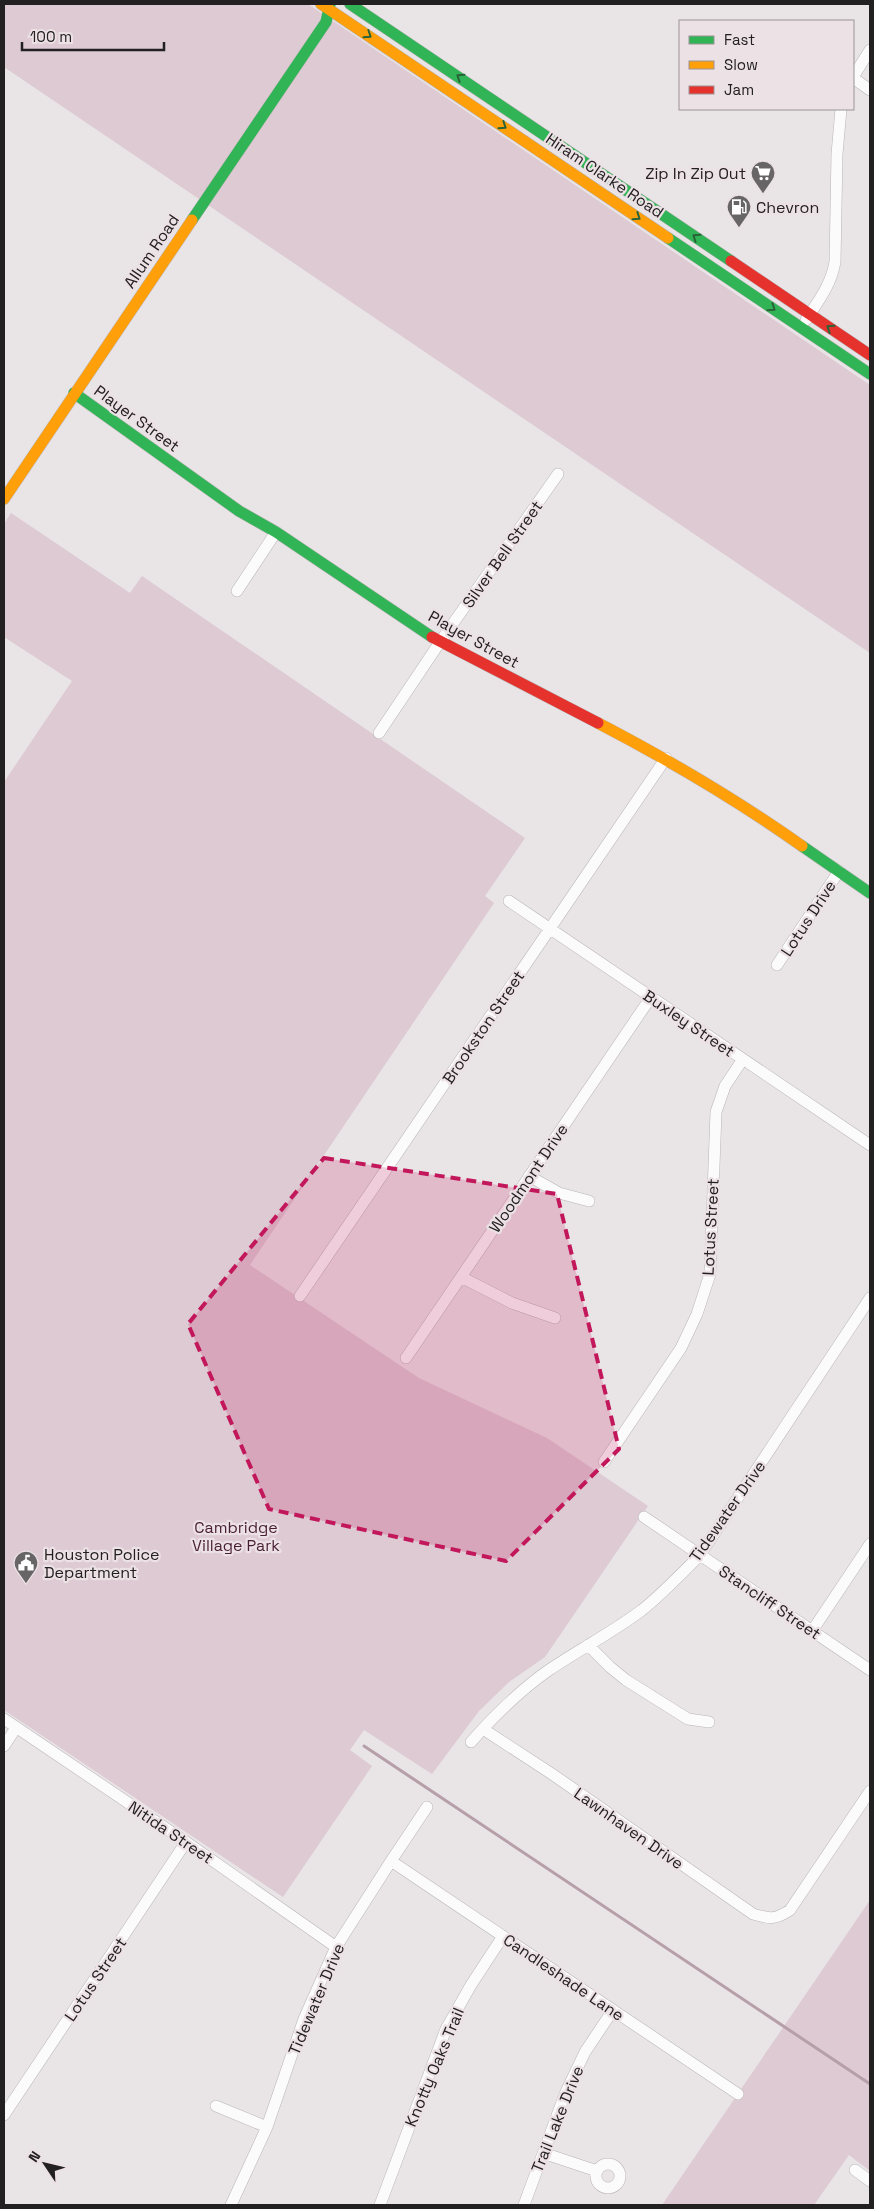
<svg xmlns="http://www.w3.org/2000/svg" width="874" height="2209" font-family="'Space Grotesk',sans-serif">
  <style>
    .green { fill: #ddcad2 }
    .lines { fill: none; stroke-linecap: round; stroke-linejoin: round }
    .stream { stroke: #b69fa9; stroke-width: 3 }
    .street-casing { stroke: #b9b5b7; stroke-width: 12 }
    .fast-casing { stroke: #b9b5b7; stroke-width: 12 }
    .slow-casing { stroke: #b9b5b7; stroke-width: 12 }
    .jam-casing { stroke: #b9b5b7; stroke-width: 12 }
    .street { stroke: #fcfbfb; stroke-width: 11 }
    .fast { stroke: #30b455; stroke-width: 11 }
    .slow { stroke: #ff9f0a; stroke-width: 11 }
    .jam { stroke: #e5322d; stroke-width: 11 }
    .oneway { stroke: #296338 }
    .marked { fill: #c2185b; fill-opacity: 0.2; stroke: #c2185b; stroke-width: 4; stroke-dasharray: 10 6; stroke-linejoin: round }
    .labels { text-anchor: middle; stroke-width: 4.5; stroke-linejoin: round; paint-order: stroke }
    .poi-label { font-size: 16px; fill: #232021; stroke: #ece1e5; text-anchor: start }
    .street-label { font-size: 16px; fill: #232021; stroke: #ece1e5 }
    .park-label { font-size: 16px; fill: #491f34; stroke: #ece1e5 }
  </style>
  <rect width="100%" height="100%" fill="#e9e4e6"/>
  <!-- green -->
  <path class="green" d="M4,4H308L870,385V653L4,67Z
    M11,513L130,593L142,576L525,838L485,896L494,903L250,1265L419,1378L547,1438L648,1506L545,1657L509,1682L479,1711L432,1774L364,1730L350,1750L372,1766L283,1897L4,1710V782L72,681L4,637V524Z
    M870,1900V2171L849,2155L814,2205H662Z"/>
  <g class="lines">
    <!-- stream -->
    <path class="stream" d="M364,1746L870,2084"/>
    <defs>
      <path id="street" d="M853,77L870,50
        M853,78L870,90
        M806,320C819,300 831,285 835,262L837,154L841,109
        M237,591L276,532
        M379,733L440,642L558,474
        M509,901L870,1145
        M777,965L839,871
        M529,1176L559,1193L589,1201
        M461,1277L512,1303L555,1318
        M300,1296L666,758
        M406,1358L651,997
        M604,1462L681,1348L697,1314L710,1274L716,1112L725,1086L743,1059
        M644,1517L870,1670
        M812,1631L870,1544
        M588,1645L610,1667L626,1680L688,1719L709,1722
        M4,1719L186,1842L336,1947
        M483,1729L552,1774L753,1914C770,1919 775,1920 790,1910L870,1791
        M471,1742C495,1715 520,1690 549,1670C580,1649 613,1632 642,1610C663,1593 681,1574 700,1555L870,1298
        M4,1746L16,1728
        M391,1861L738,2094
        M216,2106L267,2127
        M4,2115L186,1842
        M543,2153L597,2171
        M596 2176a12 12 0 1 1 24 0a12 12 0 1 1-24 0Z
        M855,2170L870,2181
        M231,2205L267,2127L304,2019L336,1947L391,1861L427,1807
        M380,2205L446,2029L471,1985L503,1936
        M524,2205L565,2094L585,2052L613,2010"/>
      <path id="fast" d="M350,4L731,261
        M192,220L326,22L330,4
        M668,238L870,374
        M74,393L239,511L276,532L432,637
        M802,846L870,893"/>
      <path id="slow" d="M321,4L668,238
        M4,499L192,220
        M598,723C669,760 737,800 802,846"/>
      <path id="jam" d="M731,261L870,355
        M432,637L598,723"/>
    </defs>
    <!-- street casing -->
    <use href="#street" class="street-casing"/>
    <!-- fast casing -->
    <use href="#fast" class="fast-casing"/>
    <!-- slow casing -->
    <use href="#slow" class="slow-casing"/>
    <!-- jam casing -->
    <use href="#jam" class="jam-casing"/>
    <!-- street -->
    <use href="#street" class="street"/>
    <!-- fast -->
    <use href="#fast" class="fast"/>
    <!-- slow -->
    <use href="#slow" class="slow"/>
    <!-- jam -->
    <use href="#jam" class="jam"/>
  </g>
  <!-- one-way arrows -->
  <defs><path id="oneway-chevron" d="M-2-3.5L2.5 0L-2 3.5" fill="none" stroke-width="1.6" stroke-linecap="round" stroke-linejoin="round" transform="scale(1.25)"/></defs>
  <g class="oneway">
    <use href="#oneway-chevron" transform="translate(368 35) rotate(34)"/>
    <use href="#oneway-chevron" transform="translate(460 77) rotate(-146)"/>
    <use href="#oneway-chevron" transform="translate(503 126) rotate(34)"/>
    <use href="#oneway-chevron" transform="translate(637 217) rotate(34)"/>
    <use href="#oneway-chevron" transform="translate(696 237) rotate(-145)"/>
    <use href="#oneway-chevron" transform="translate(772 308) rotate(34)"/>
    <use href="#oneway-chevron" transform="translate(830 328) rotate(-146)"/>
  </g>
  <!-- marked area -->
  <path class="marked" d="M324,1158L557,1194L619,1449L506,1561L269,1509L188,1324Z"/>
  <!-- icons -->
  <defs>
    <symbol id="supermarket-pin" viewBox="-11 -11 22 30"><path d="M0 17L-7.5 6A9.5 9.5 0 1 1 7.5 6Z" fill="#686566" stroke="#ece1e5"/><path d="M-6-5.5h2.5l.6 2H6L4.5 2H-2.5L-4.4-4H-6ZM-1.5 3.2a1.3 1.3 0 1 0 .1 0ZM3 3.2a1.3 1.3 0 1 0 .1 0Z" fill="#fff"/></symbol>
    <symbol id="fuel-pin" viewBox="-11 -11 22 30"><path d="M0 17L-7.5 6A9.5 9.5 0 1 1 7.5 6Z" fill="#686566" stroke="#ece1e5"/><path d="M-5.5-6h7V0h2V4h1.3V-2.5L3-4.5l.8-.8L6-3V5H2.5V1h-1V6h-7ZM-4.2-4.7v3.2H.2V-4.7Z" fill="#fff"/></symbol>
    <symbol id="civic-pin" viewBox="-11 -11 22 30"><path d="M0 17L-7.5 6A9.5 9.5 0 1 1 7.5 6Z" fill="#686566" stroke="#ece1e5"/><path d="M-.6-6.5H3V-4.5H.6V-3L4-1V1h2V6H-6V1h2V-1L-.6-3ZM-1.2 2.5V6h2.4V2.5Z" fill="#fff"/></symbol>
  </defs>
  <g fill-rule="evenodd">
    <use href="#supermarket-pin" x="749" y="159" width="28" height="38"/>
    <use href="#fuel-pin" x="725" y="193" width="28" height="38"/>
    <use href="#civic-pin" x="12" y="1549" width="28" height="38"/>
  </g>
  <g class="labels">
    <!-- poi labels -->
    <g class="poi-label">
      <text x="746" y="179" text-anchor="end">Zip In Zip Out</text>
      <text x="756" y="213">Chevron</text>
      <text x="44" y="1560">Houston Police<tspan x="44" dy="18">Department</tspan></text>
    </g>
    <!-- street labels -->
    <g class="street-label">
      <text transform="translate(605 175) rotate(34)" y="6">Hiram Clarke Road</text>
      <text transform="translate(151 251) rotate(-56)" y="6">Allum Road</text>
      <text transform="translate(137 418) rotate(36)" y="6">Player Street</text>
      <text transform="translate(502 554) rotate(-55)" y="6">Silver Bell Street</text>
      <text transform="translate(474 639) rotate(29)" y="6">Player Street</text>
      <text transform="translate(808 918) rotate(-57)" y="6">Lotus Drive</text>
      <text transform="translate(689 1023) rotate(34)" y="6">Buxley Street</text>
      <text transform="translate(483 1027) rotate(-56)" y="6">Brookston Street</text>
      <text transform="translate(528 1178) rotate(-56)" y="6">Woodmont Drive</text>
      <text transform="translate(710 1227) rotate(-87)" y="6">Lotus Street</text>
      <text transform="translate(727 1511) rotate(-55)" y="6">Tidewater Drive</text>
      <text transform="translate(770 1602) rotate(34)" y="6">Stancliff Street</text>
      <text transform="translate(629 1828) rotate(35)" y="6">Lawnhaven Drive</text>
      <text transform="translate(171 1832) rotate(34)" y="6">Nitida Street</text>
      <text transform="translate(564 1977) rotate(34)" y="6">Candleshade Lane</text>
      <text transform="translate(95 1979) rotate(-56)" y="6">Lotus Street</text>
      <text transform="translate(316 1999) rotate(-67)" y="6">Tidewater Drive</text>
      <text transform="translate(434 2067) rotate(-67)" y="6">Knotty Oaks Trail</text>
      <text transform="translate(557 2119) rotate(-68)" y="6">Trail Lake Drive</text>
    </g>
    <!-- park labels -->
    <g class="park-label">
      <text x="236" y="1533">Cambridge<tspan x="236" dy="18">Village Park</tspan></text>
    </g>
  </g>
  <!-- border -->
  <rect width="874" height="2209" fill="none" stroke="#232021" stroke-width="10"/>
  <!-- legend -->
  <rect x="679" y="20" width="175" height="90" fill="#ece1e5" stroke="#9c9497"/>
  <rect x="689" y="36" width="25" height="8" fill="#30b455" stroke="#9c9497"/>
  <text x="724" y="45" font-size="15" fill="#232021">Fast</text>
  <rect x="689" y="61" width="25" height="8" fill="#ff9f0a" stroke="#9c9497"/>
  <text x="724" y="70" font-size="15" fill="#232021">Slow</text>
  <rect x="689" y="86" width="25" height="8" fill="#e5322d" stroke="#9c9497"/>
  <text x="724" y="95" font-size="15" fill="#232021">Jam</text>
  <!-- north arrow -->
  <g transform="translate(45 2164) rotate(305)" stroke="#ece1e5" stroke-width="4" paint-order="stroke">
  <path d="M0-4L9 19L0 12L-9 19Z" fill="#232021"/>
  <text y="-8" font-size="14" font-weight="bold" text-anchor="middle" fill="#232021">N</text>
  </g>
  <!-- scale -->
  <path d="M22 42v8h142v-8" fill="none" stroke="#232021" stroke-width="2.5"/>
  <text x="30" y="42" font-size="15" fill="#232021" stroke="#ece1e5" stroke-width="4" paint-order="stroke">100 m</text>
</svg>
